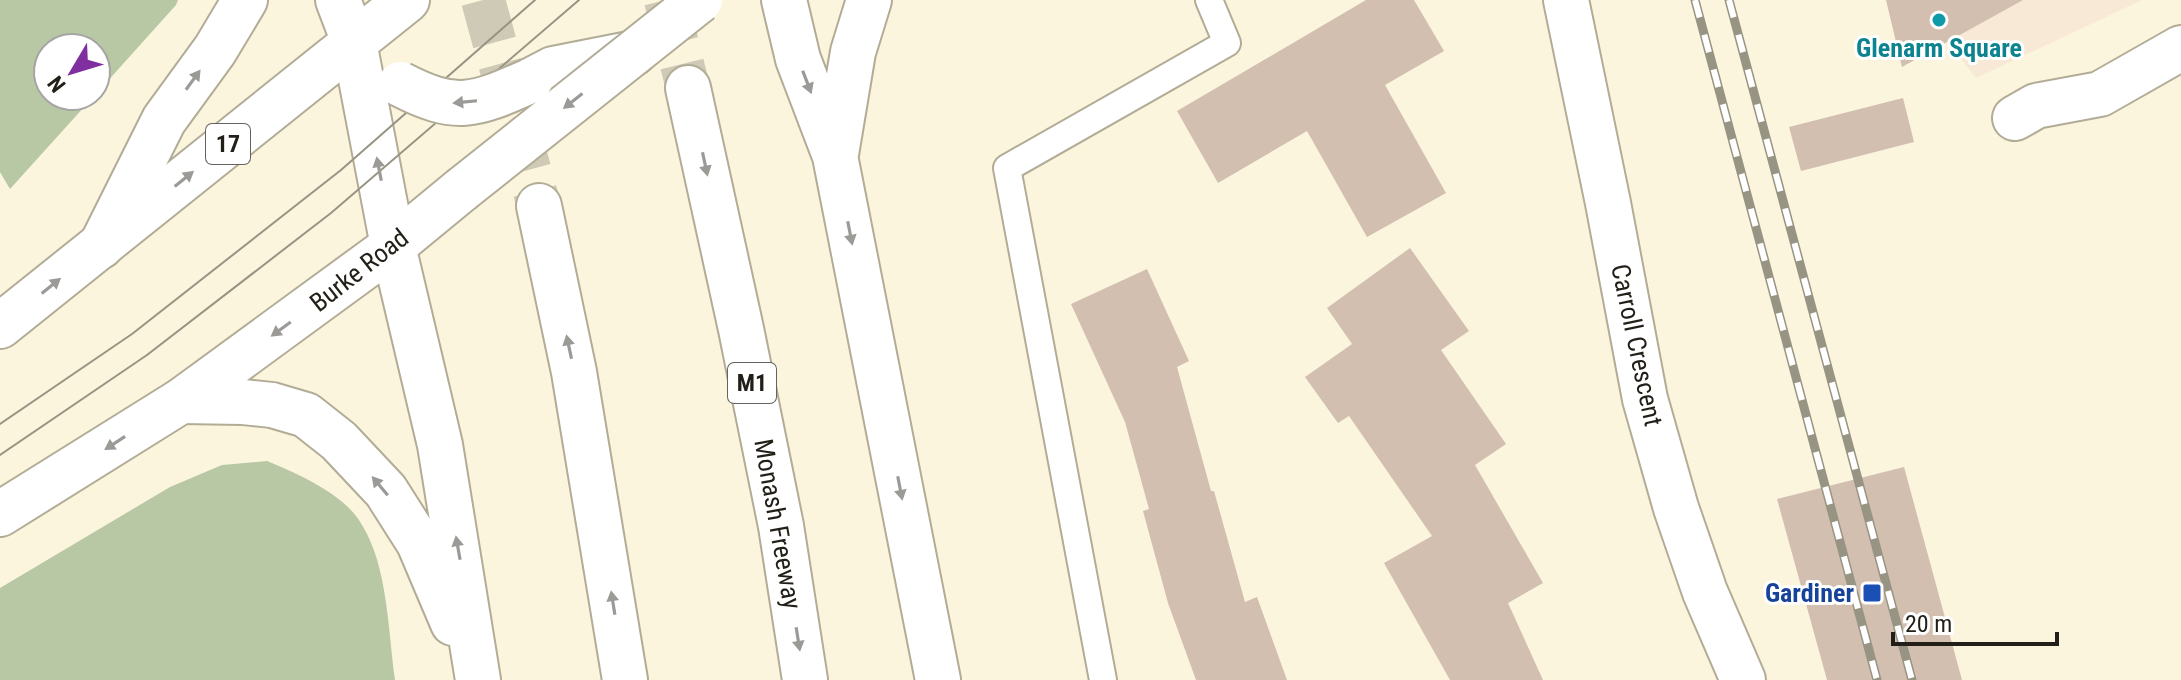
<svg xmlns="http://www.w3.org/2000/svg" width="2181" height="680" font-family="'Roboto Condensed',sans-serif">
  <style>
    .commercial { fill: #f8e8d6 }
    .green { fill: #b8c7a4 }
    .building { fill: #d2bfaf }
    .lines { fill: none; stroke-linecap: round; stroke-linejoin: round }
    .highway-tunnel { stroke: #cfcab6; stroke-width: 44; stroke-dasharray: 44 22; stroke-linecap: butt }
    .lane-casing { stroke: #b2ac97; stroke-width: 30 }
    .street-casing { stroke: #b2ac97; stroke-width: 48 }
    .primary-casing { stroke: #b2ac97; stroke-width: 48 }
    .highway-casing { stroke: #b2ac97; stroke-width: 48 }
    .lane { stroke: #fff; stroke-width: 26 }
    .street { stroke: #fff; stroke-width: 44 }
    .primary { stroke: #fff; stroke-width: 44 }
    .highway { stroke: #fff; stroke-width: 44 }
    .tram { stroke: #989484; stroke-width: 2 }
    .rail-casing { stroke: #989484; stroke-width: 9 }
    .rail { stroke: #fff; stroke-width: 6; stroke-dasharray: 18; stroke-linecap: butt }
    .primary-bridge-casing { stroke: #b2ac97; stroke-width: 48; stroke-linecap: butt }
    .highway-bridge-casing { stroke: #b2ac97; stroke-width: 48; stroke-linecap: butt }
    .primary-bridge { stroke: #fff; stroke-width: 44 }
    .highway-bridge { stroke: #fff; stroke-width: 44 }
    .oneway { fill: #9b9a97 }
    .culture-dot { fill: #0f9aa8; stroke: #fff; stroke-width: 3 }
    .transit-dot { fill: #1a4fb4; stroke: #fff; stroke-width: 3 }
    .labels { text-anchor: middle; stroke-width: 6; stroke-linejoin: round; paint-order: stroke }
    .shield { fill: #fff; stroke: #64625d; stroke-width: 2 }
    .shield-label { font-size: 24px; font-weight: bold; fill: #211f17 }
    .culture-label { font-size: 26px; font-weight: bold; fill: #0d838f; stroke: #fff }
    .street-label { font-size: 26px; fill: #211f17; stroke: #fff }
    .transit-label { font-size: 26px; font-weight: bold; fill: #164399; stroke: #fff; text-anchor: end }
  </style>
  <rect width="100%" height="100%" fill="#fbf5de"/>
  <!-- commercial -->
  <path class="commercial" d="M1915,0H2142L1976,78Z"/>
  <!-- green -->
  <path class="green" d="M0,0H178L176,5L96,94V48H48V96H94L10,189L0,172Z
    M267,461C298,474 345,494 362,525C388,567 388,631 395,680H0V588L170,487L222,465Z"/>
  <!-- building -->
  <path class="building" d="M1366,0H1414L1444,51L1385,85L1446,193L1367,237L1307,131L1218,183L1177,111Z
    M1886,0H2023L1902,67Z
    M1903,98L1914,142L1801,171L1789,127Z
    M1410,248L1469,331L1441,350L1506,444L1475,465L1543,583L1508,603L1543,680H1450L1384,563L1432,536L1349,416L1338,423L1305,377L1352,344L1327,308Z
    M1147,269L1189,361L1177,367L1211,491H1214L1245,602L1257,597L1287,680H1196L1168,603L1143,511L1149,509L1125,422L1071,304Z
    M1904,467L1962,680H1827L1777,499Z"/>
  <g class="lines">
    <!-- highway-tunnel -->
    <path class="highway-tunnel" d="M483,0L539,206
      M666,0L688,88"/>
    <defs>
      <path id="lane" d="M1103,680L1007,168L1227,43L1209,0"/>
      <path id="street" d="M1566,0L1608,203L1645,399L1676,508L1705,592L1743,680
        M2015,118L2036,106L2100,94L2181,48"/>
      <path id="primary" d="M0,326L407,0
        M0,514L181,401L393,246L461,190"/>
      <path id="highway" d="M338,0L354,42L393,246L440,445L478,680
        M784,0L798,59L835,156L938,680
        M530,81L553,69L634,53
        M688,88L741,329L781,526L805,680
        M836,154L853,52L869,0
        M539,206L574,372L625,680
        M101,246L164,120L215,50L245,0
        M181,401L243,402L272,405L306,415L339,441L386,491L419,543L453,623"/>
    </defs>
    <!-- lane casing -->
    <use href="#lane" class="lane-casing"/>
    <!-- street casing -->
    <use href="#street" class="street-casing"/>
    <!-- primary casing -->
    <use href="#primary" class="primary-casing"/>
    <!-- highway casing -->
    <use href="#highway" class="highway-casing"/>
    <!-- lane -->
    <use href="#lane" class="lane"/>
    <!-- street -->
    <use href="#street" class="street"/>
    <!-- primary -->
    <use href="#primary" class="primary"/>
    <!-- highway -->
    <use href="#highway" class="highway"/>
    <!-- tram -->
    <path class="tram" d="M0,424L132,334L341,170L535,0
      M0,455L147,355L331,213L579,0"/>
    <defs>
      <path id="rail" d="M1695,0L1877,680
        M1729,0L1912,680"/>
    </defs>
    <!-- rail casing -->
    <use href="#rail" class="rail-casing"/>
    <!-- rail -->
    <use href="#rail" class="rail"/>
    <defs>
      <path id="primary-bridge" d="M461,190L700,0"/>
      <path id="highway-bridge" d="M400,84C456,113 474,106 530,81"/>
    </defs>
    <!-- primary-bridge casing -->
    <use href="#primary-bridge" class="primary-bridge-casing"/>
    <!-- highway-bridge casing -->
    <use href="#highway-bridge" class="highway-bridge-casing"/>
    <!-- primary-bridge -->
    <use href="#primary-bridge" class="primary-bridge"/>
    <!-- highway-bridge -->
    <use href="#highway-bridge" class="highway-bridge"/>
  </g>
  <!-- one-way arrows -->
  <defs><path id="oneway-solid" d="M-6-.8H1V-3.2L6.5 0L1 3.2V.8H-6Z" transform="scale(2)"/></defs>
  <g class="oneway">
    <use href="#oneway-solid" transform="translate(193 80) rotate(-54)"/>
    <use href="#oneway-solid" transform="translate(807 82) rotate(69)"/>
    <use href="#oneway-solid" transform="translate(573 101) rotate(142)"/>
    <use href="#oneway-solid" transform="translate(465 102) rotate(174)"/>
    <use href="#oneway-solid" transform="translate(705 164) rotate(78)"/>
    <use href="#oneway-solid" transform="translate(379 169) rotate(-101)"/>
    <use href="#oneway-solid" transform="translate(184 179) rotate(-39)"/>
    <use href="#oneway-solid" transform="translate(850 233) rotate(79)"/>
    <use href="#oneway-solid" transform="translate(51 286) rotate(-39)"/>
    <use href="#oneway-solid" transform="translate(281 329) rotate(144)"/>
    <use href="#oneway-solid" transform="translate(569 347) rotate(-102)"/>
    <use href="#oneway-solid" transform="translate(115 443) rotate(147)"/>
    <use href="#oneway-solid" transform="translate(380 486) rotate(-130)"/>
    <use href="#oneway-solid" transform="translate(900 488) rotate(79)"/>
    <use href="#oneway-solid" transform="translate(458 548) rotate(-100)"/>
    <use href="#oneway-solid" transform="translate(613 603) rotate(-99)"/>
    <use href="#oneway-solid" transform="translate(798 639) rotate(81)"/>
  </g>
  <!-- markers -->
  <circle class="culture-dot" cx="1939" cy="20" r="8"/>
  <rect class="transit-dot" x="1862" y="583" width="20" height="20" rx="4"/>
  <g class="labels">
    <!-- shield labels -->
    <g class="shield">
      <rect x="206" y="124" width="44" height="40" rx="6"/>
      <rect x="728" y="363" width="48" height="40" rx="6"/>
    </g>
    <g class="shield-label">
      <text x="228" y="152">17</text>
      <text x="752" y="391">M1</text>
    </g>
    <!-- culture labels -->
    <g class="culture-label">
      <text x="1939" y="57">Glenarm Square</text>
    </g>
    <!-- street labels -->
    <g class="street-label">
      <text transform="translate(359 270) rotate(-38)" y="9">Burke Road</text>
      <text transform="translate(1637 345) rotate(78)" y="9">Carroll Crescent</text>
      <text transform="translate(778 524) rotate(80)" y="9">Monash Freeway</text>
    </g>
    <!-- transit labels -->
    <g class="transit-label">
      <text x="1854" y="602">Gardiner</text>
    </g>
  </g>
  <!-- north arrow -->
  <g transform="translate(72 72) rotate(232)"><circle r="38" fill="#ffffff" stroke="#a6a5a2" stroke-width="2"/>
  <path d="M0-6L14 30L0 20L-14 30Z" fill="#7f2f9f"/>
  <text y="-12" font-size="22" font-weight="bold" text-anchor="middle" fill="#211f17">N</text>
  </g>
  <!-- scale -->
  <path d="M1893 632v12h164v-12" fill="none" stroke="#211f17" stroke-width="4"/>
  <text x="1905" y="632" font-size="24" fill="#211f17" stroke="#ffffff" stroke-width="6" paint-order="stroke">20 m</text>
</svg>
